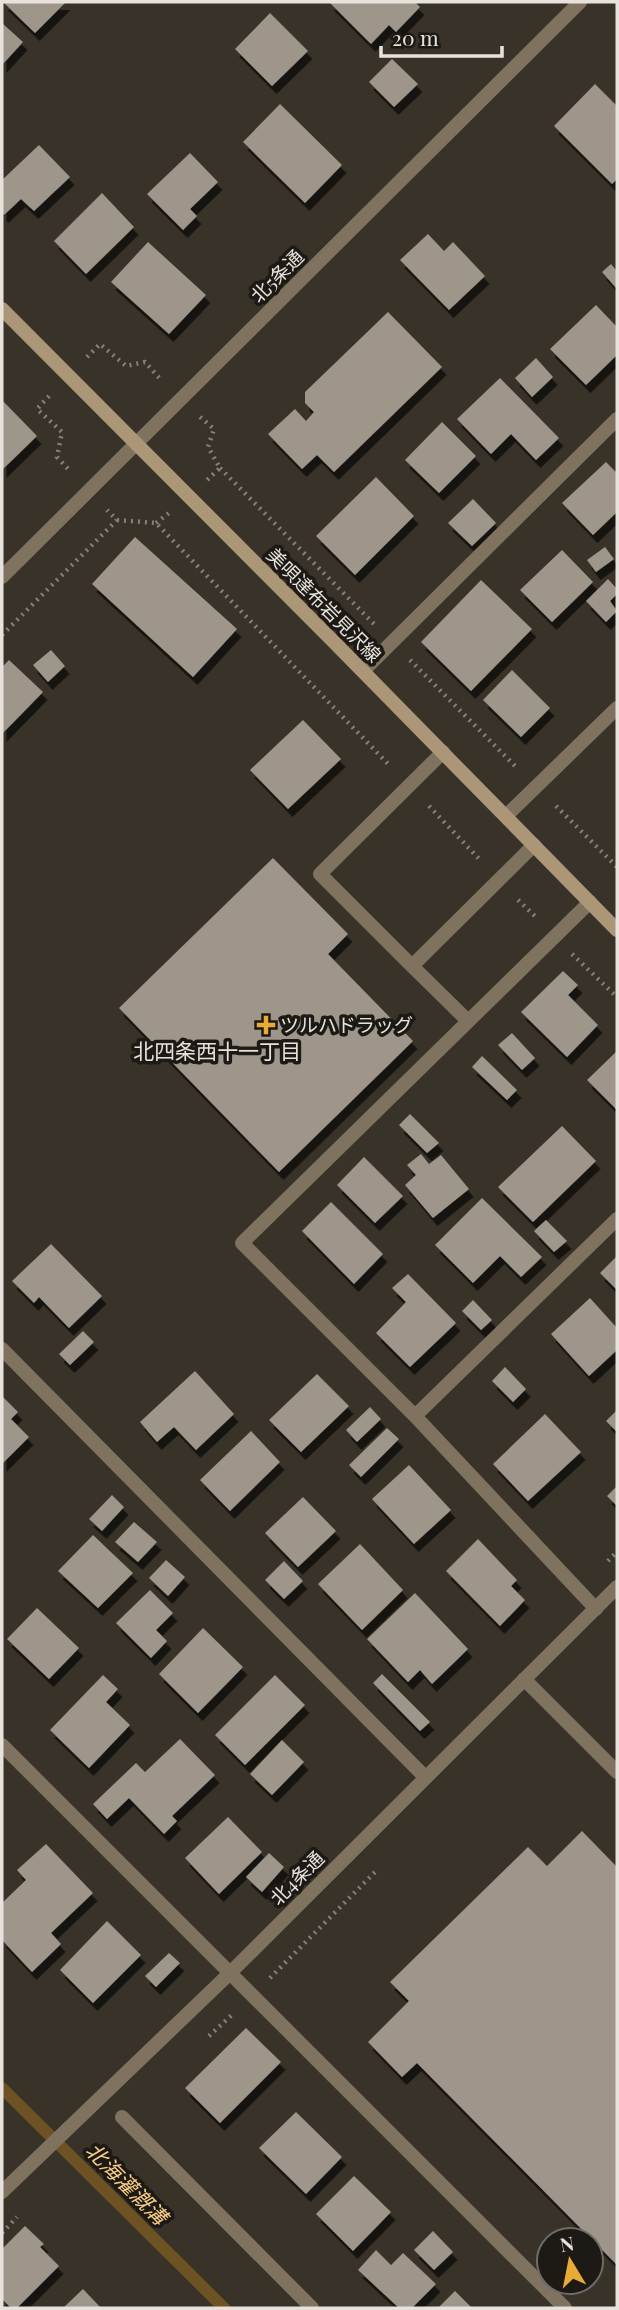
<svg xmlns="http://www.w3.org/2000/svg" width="619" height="2310" font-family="'Playfair Display','Noto Sans JP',serif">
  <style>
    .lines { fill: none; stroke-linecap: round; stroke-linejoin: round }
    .stream { stroke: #6d5223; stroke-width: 12 }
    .building { fill: #9e968b; filter: url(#shadow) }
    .path { stroke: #858078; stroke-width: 4.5; stroke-dasharray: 2 5; stroke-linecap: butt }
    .service { stroke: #7f7360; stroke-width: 14 }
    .pedestrian { stroke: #7f7360; stroke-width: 14 }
    .minor { stroke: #7f7360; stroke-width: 14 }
    .tertiary { stroke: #7f7360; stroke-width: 14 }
    .secondary { stroke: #ab9778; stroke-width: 14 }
    .poi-dot { fill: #e8ab37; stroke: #1d1a16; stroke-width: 2.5 }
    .labels { text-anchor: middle; stroke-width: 7; stroke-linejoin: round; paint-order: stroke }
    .street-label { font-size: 19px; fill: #e7e3dc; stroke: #1d1a16 }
    .poi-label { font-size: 19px; fill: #e7e3dc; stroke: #1d1a16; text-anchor: start }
    .neighbourhood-label { font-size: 21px; fill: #e7e3dc; stroke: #1d1a16 }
    .water-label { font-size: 21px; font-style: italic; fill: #f9cd85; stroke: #1d1a16 }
  </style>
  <defs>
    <filter id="shadow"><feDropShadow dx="4.5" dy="8" stdDeviation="0" flood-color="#0009"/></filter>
  </defs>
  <rect width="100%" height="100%" fill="#383228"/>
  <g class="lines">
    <!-- stream -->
    <path class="stream" d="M2,2088L224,2308"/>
  </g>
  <!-- building -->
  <path class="building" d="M3,2H66L35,33Z
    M329,2H415L420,7L396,32L389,25L371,44Z
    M270,13L308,51L272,86L235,49Z
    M2,23L23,42L2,65Z
    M392,59L418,84L394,107L369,82Z
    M595,84L617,106V179L612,184L554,126Z
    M280,104L342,165L305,203L243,142Z
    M39,145L70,177L34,211L21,199L4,215L2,213V180Z
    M190,153L218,182L190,209L197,216L183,230L147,194Z
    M102,193L134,227L86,274L54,241Z
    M428,234L444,251L453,242L485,276L449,310L400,260Z
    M148,242L206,295L169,334L111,282Z
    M611,264L617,271V289L602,272Z
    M596,305L617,327V355L586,385L550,349Z
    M388,312L442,367L334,472L317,455L302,469L268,434L295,409L306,421L314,412L305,403V392Z
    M536,358L553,377L532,397L515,378Z
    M500,378L559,438L536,460L511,434L491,454L457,419Z
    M2,400L37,436L2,470Z
    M442,422L476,456L439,493L405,460Z
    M606,462L617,473V512L593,535L562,503Z
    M376,477L414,516L355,575L316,536Z
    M473,499L496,523L472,546L448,523Z
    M135,537L237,629L193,677L92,584Z
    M605,547L614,559L596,572L587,560Z
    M562,550L593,582L552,622L520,590Z
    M608,579L617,589V594L610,601L617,611L606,622L586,601Z
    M481,580L532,629L471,691L421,642Z
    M51,650L65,666L48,682L33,665Z
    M9,660L43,692L2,734V667Z
    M512,670L550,708L521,737L483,700Z
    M303,720L341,759L288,809L250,770Z
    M273,858L348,934L328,954L413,1041L279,1172L119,1008Z
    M563,971L578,985L568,995L598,1025L567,1057L521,1012Z
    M512,1033L535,1058L522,1070L498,1045Z
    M617,1051V1110L587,1080Z
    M482,1056L517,1090L507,1100L472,1067Z
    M410,1114L439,1143L427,1153L399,1125Z
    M562,1126L596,1161L533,1222L498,1187Z
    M421,1154L429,1164L441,1155L469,1189L433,1218L405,1185L416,1175L407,1165Z
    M364,1157L403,1196L375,1223L337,1185Z
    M482,1198L542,1257L521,1277L500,1256L473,1283L435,1245Z
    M331,1202L383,1254L354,1284L302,1231Z
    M546,1220L567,1241L554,1252L534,1231Z
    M51,1244L102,1296L69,1328L39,1297L34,1303L12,1281Z
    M617,1256V1290L600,1273Z
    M408,1274L456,1323L410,1367L376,1333L406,1302L392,1288Z
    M590,1298L617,1328V1350L589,1376L551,1334Z
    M473,1300L492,1320L481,1330L462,1311Z
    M83,1331L94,1342L70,1365L59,1354Z
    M505,1367L526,1389L513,1402L492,1381Z
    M195,1371L234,1414L196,1450L174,1427L157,1442L140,1422Z
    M317,1374L349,1406L301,1452L269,1420Z
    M2,1396L18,1412L11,1419L29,1437L2,1464Z
    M370,1407L381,1419L357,1442L346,1430Z
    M617,1410V1432L606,1421Z
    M545,1414L581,1452L528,1501L493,1464Z
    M387,1428L399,1439L361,1477L349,1465Z
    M251,1431L280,1462L230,1511L200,1480Z
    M409,1465L451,1510L414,1544L372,1499Z
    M617,1486V1506L607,1496Z
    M112,1495L124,1507L102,1531L89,1519Z
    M303,1497L336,1531L298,1567L265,1533Z
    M134,1522L157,1542L138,1562L115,1542Z
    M93,1535L133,1573L98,1608L58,1571Z
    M478,1539L517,1580L511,1586L525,1600L500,1626L446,1571Z
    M360,1544L403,1590L362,1630L318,1584Z
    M166,1560L185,1577L168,1596L149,1578Z
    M284,1561L303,1581L284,1599L265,1580Z
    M150,1590L173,1613L156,1630L167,1641L151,1658L116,1623Z
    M415,1593L468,1649L432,1684L420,1670L408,1682L367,1639Z
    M37,1608L79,1648L49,1679L7,1639Z
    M203,1628L243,1667L198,1713L159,1674Z
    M382,1674L430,1722L420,1731L373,1683Z
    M103,1675L118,1689L106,1702L130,1725L89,1768L50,1730Z
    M275,1675L305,1705L245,1765L215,1735Z
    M180,1739L215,1775L172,1816L177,1821L164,1834L129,1798L107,1819L93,1804L136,1763L145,1772Z
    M282,1740L304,1762L272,1795L250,1774Z
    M228,1817L262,1852L219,1894L185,1858Z
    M582,1831L617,1867V2265L417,2063L402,2077L368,2042L409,2001L390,1982L528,1847L547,1866Z
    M46,1844L93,1893L51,1933L61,1944L32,1972L2,1940V1903L26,1880L17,1870Z
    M269,1853L284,1867L262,1892L246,1877Z
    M107,1921L141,1955L93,2003L60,1970Z
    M169,1953L180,1963L156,1987L145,1976Z
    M246,2028L281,2062L220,2123L185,2088Z
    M296,2112L342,2157L306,2194L259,2148Z
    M354,2176L391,2212L353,2251L316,2214Z
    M25,2226L44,2244L40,2247L59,2266L17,2308H11L2,2299V2249Z
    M433,2231L453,2252L434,2270L414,2250Z
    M376,2250L391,2265L403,2253L436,2284L412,2308H399L358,2270Z
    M83,2289L101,2308H63Z
    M455,2291L472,2308H438Z"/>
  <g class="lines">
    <!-- path -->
    <path class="path" d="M87,357L100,344L126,366L145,362L161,380
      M49,396L37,409L62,432L57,457L70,471
      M200,417L214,429L208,447L220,468L207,480
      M220,468L374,624
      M117,520L156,523L391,767
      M156,523L169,513
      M2,635L117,520L107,510
      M410,660L517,768
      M429,806L481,861
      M556,806L617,867
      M518,900L537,918
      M572,954L617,997
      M608,1561L617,1552
      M270,1978L375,1872
      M209,2036L234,2013
      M2,2233L17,2217"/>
    <!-- service -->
    <path class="service" d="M363,671L617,419
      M412,966L320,874L443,752
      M468,1021L412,966L534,845"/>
    <!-- pedestrian -->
    <path class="pedestrian" d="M122,2117L312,2308"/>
    <!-- minor -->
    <path class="minor" d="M506,816L617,708
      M590,902L242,1243L415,1416L596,1609
      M2,1349L425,1777
      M415,1416L617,1219
      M2,1745L565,2308"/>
    <!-- tertiary -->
    <path class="tertiary" d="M2,577L580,2
      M524,1679L617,1772
      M2,2192L229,1974L617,1587"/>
    <!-- secondary -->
    <path class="secondary" d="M2,309L334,642L617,930"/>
  </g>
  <!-- markers -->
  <path class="poi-dot" d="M262.5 1014.5h7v7h7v7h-7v7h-7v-7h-7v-7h7z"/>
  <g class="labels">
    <!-- street labels -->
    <g class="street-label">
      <text transform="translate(277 276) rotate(-45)" y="7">北5条通</text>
      <text transform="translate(324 605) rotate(45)" y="7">美唄達布岩見沢線</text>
      <text transform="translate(297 1878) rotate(-45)" y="7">北4条通</text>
    </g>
    <!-- poi labels -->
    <g class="poi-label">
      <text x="280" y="1032">ツルハドラッグ</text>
    </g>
    <!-- neighbourhood labels -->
    <g class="neighbourhood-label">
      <text x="217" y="1059">北四条西十一丁目</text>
    </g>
    <!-- water labels -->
    <g class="water-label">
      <text transform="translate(126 2184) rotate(45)" y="7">北海灌漑溝</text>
    </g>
  </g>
  <!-- border -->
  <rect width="619" height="2310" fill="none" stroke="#e7e3dc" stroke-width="7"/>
  <!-- north arrow -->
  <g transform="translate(570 2261) rotate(350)"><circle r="33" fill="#1d1a16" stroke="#6e6a65" stroke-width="2"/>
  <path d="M0-5L12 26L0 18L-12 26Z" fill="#e8ab37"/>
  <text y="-10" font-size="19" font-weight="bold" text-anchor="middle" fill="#e7e3dc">N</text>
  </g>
  <!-- scale -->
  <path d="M381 46v10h121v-10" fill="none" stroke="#e7e3dc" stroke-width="3.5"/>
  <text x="392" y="46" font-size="21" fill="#e7e3dc" stroke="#1d1a16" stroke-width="5" paint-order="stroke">20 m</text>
</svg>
